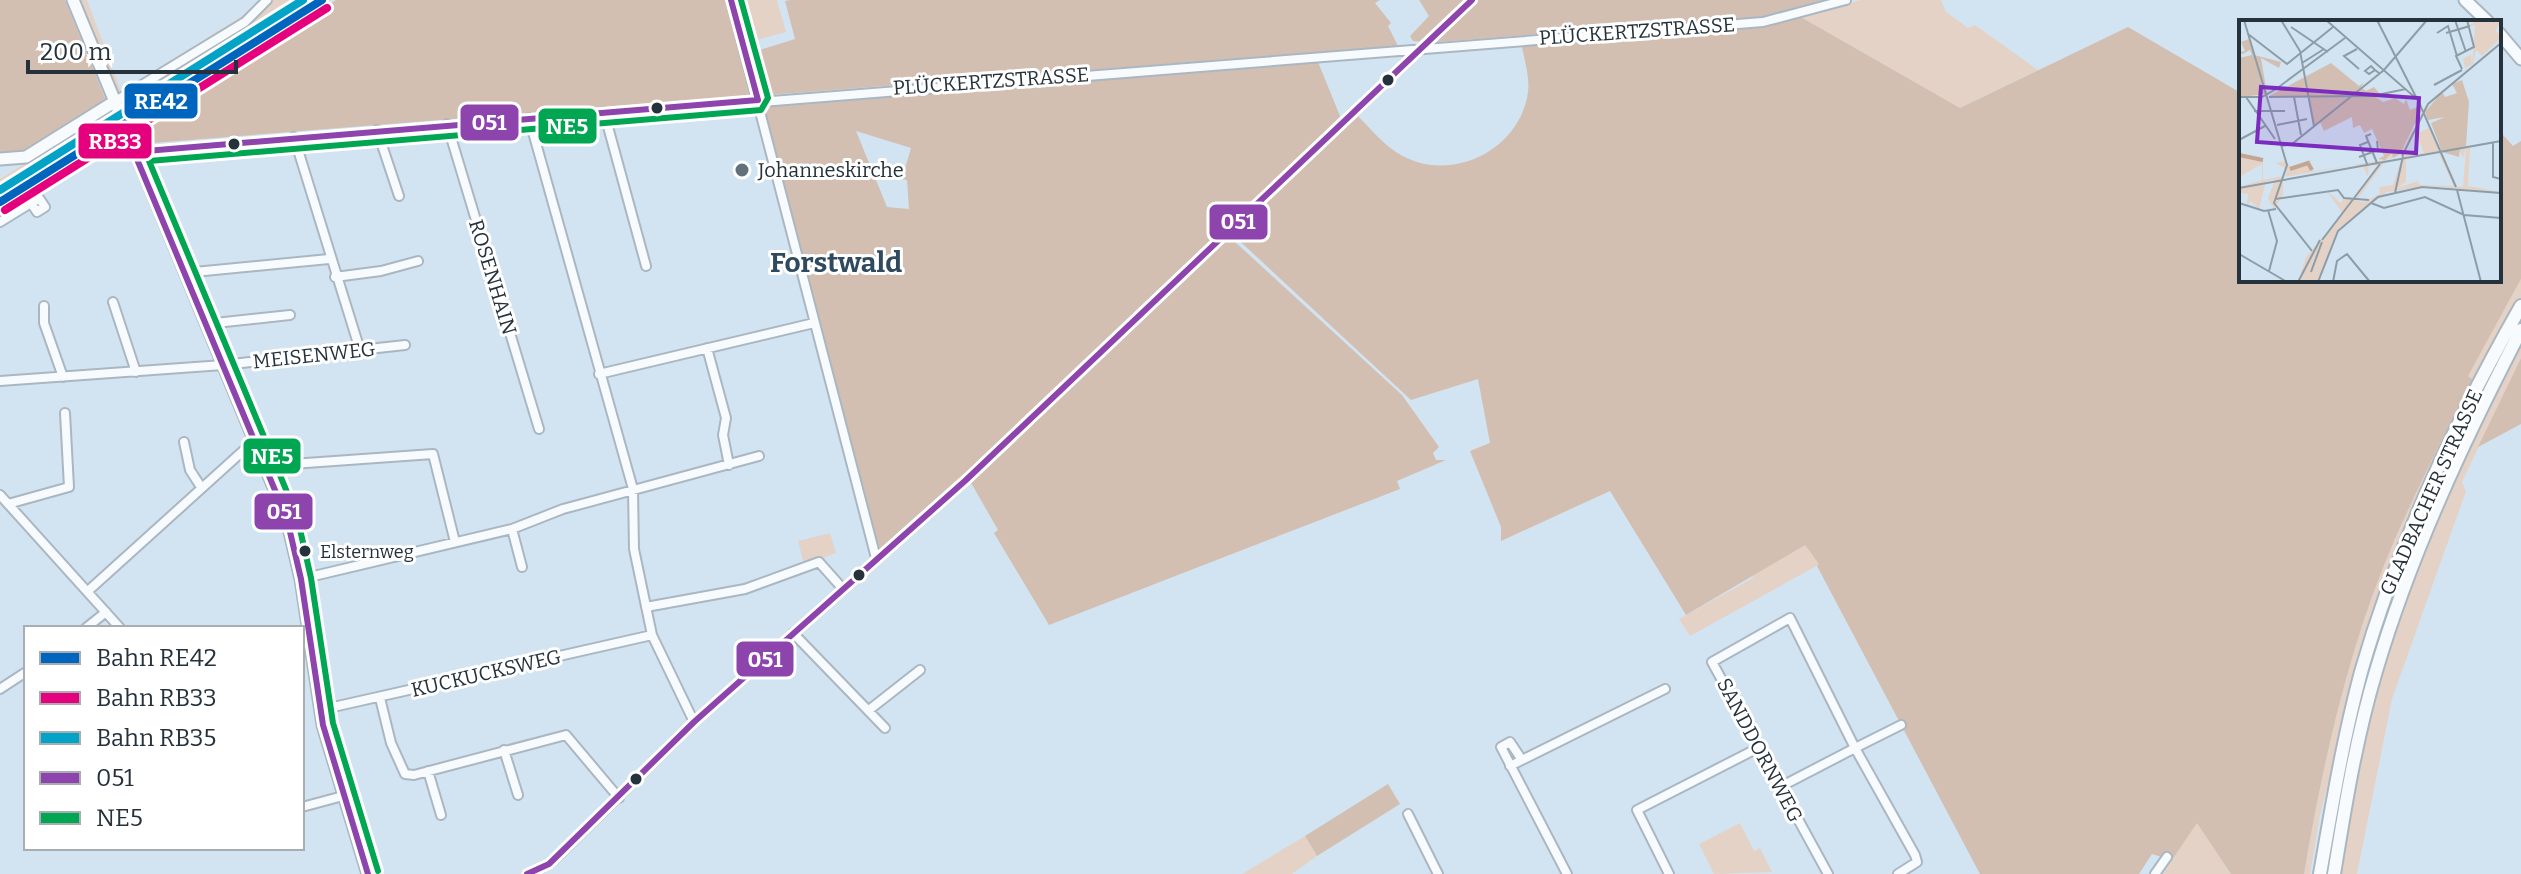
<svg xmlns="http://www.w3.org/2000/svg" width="2521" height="874" font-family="Bitter,serif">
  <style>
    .green { fill: #e5d2c6 }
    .forest { fill: #d2bfb1; fill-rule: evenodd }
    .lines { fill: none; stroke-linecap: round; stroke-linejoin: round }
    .street-casing { stroke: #aab7c2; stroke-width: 12 }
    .secondary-casing { stroke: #aab7c2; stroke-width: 15 }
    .primary-casing { stroke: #aab7c2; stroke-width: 16 }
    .street { stroke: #f8fbfd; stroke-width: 8 }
    .secondary { stroke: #f8fbfd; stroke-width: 11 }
    .primary { stroke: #f8fbfd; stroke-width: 12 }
    .bus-1-casing { stroke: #fff; stroke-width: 12 }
    .bus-2-casing { stroke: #fff; stroke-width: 12 }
    .bus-1 { stroke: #8e44ad; stroke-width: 6 }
    .bus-2 { stroke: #00a651; stroke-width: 6 }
    .rail-1-casing { stroke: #fff; stroke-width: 14 }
    .rail-2-casing { stroke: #fff; stroke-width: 14 }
    .rail-3-casing { stroke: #fff; stroke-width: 14 }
    .rail-1 { stroke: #0065bd; stroke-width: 8 }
    .rail-2 { stroke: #e5007d; stroke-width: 8 }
    .rail-3 { stroke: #02a3c7; stroke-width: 8 }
    .bus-dot { fill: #25323b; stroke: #fff; stroke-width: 3 }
    .poi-dot { fill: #62707b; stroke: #fff; stroke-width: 3 }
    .labels { text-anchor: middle; stroke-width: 6; stroke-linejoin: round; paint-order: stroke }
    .bus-label { font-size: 18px; fill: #25323b; stroke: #fff; text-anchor: start }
    .street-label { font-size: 20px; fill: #25323b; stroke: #fff }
    .poi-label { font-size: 20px; fill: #25323b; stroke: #fff; text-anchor: start }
    .district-label { font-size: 28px; font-weight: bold; fill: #2f4a5e; stroke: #fff }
    .inset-river { fill: none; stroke: #c3a692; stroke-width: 4 }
    .inset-road { fill: none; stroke: #8d9da8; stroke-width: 2 }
    .view { fill: #7b2cbf; fill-opacity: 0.15; stroke: #7b2cbf; stroke-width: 4 }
    .inset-edge { fill: none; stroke: #25323b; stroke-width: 4 }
    .line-badge { stroke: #fff; stroke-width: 3 }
    .badge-label { font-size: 22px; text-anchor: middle; font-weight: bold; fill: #fff }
  </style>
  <rect width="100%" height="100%" fill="#d2e4f1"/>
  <!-- green -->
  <path class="green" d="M76,0H87L121,91L244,15L262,0L245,17L119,95Z
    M273,0H308L128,114L123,103L246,24Z
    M746,0H777L786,32L757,40Z
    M1861,0H1941L1946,12L1968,28L1975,25L2038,70L1960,108L1799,16Z
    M110,110L115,123L0,194V179Z
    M119,132L126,150L96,152L0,212V207Z
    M2521,279V297L2474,381L2366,637L2320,815L2310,874H2304C2323,762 2349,644 2395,539C2419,485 2445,432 2472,380L2467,377Z
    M2521,342V358L2462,482L2466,491L2392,699L2357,874H2338C2354,782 2371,690 2403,602C2435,512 2478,428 2521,342Z
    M830,533L836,553L804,565L798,541Z
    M1804,544L1820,564L1690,636L1679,619L1753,578L1751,574Z
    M2197,822L2231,874H2163Z
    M1740,823L1754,851L1760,848L1772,872L1714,874L1699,844Z
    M1305,836L1317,856L1292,874H1242Z"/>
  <!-- forest -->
  <path class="forest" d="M0,0H65L107,103L28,152L0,154Z
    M336,0H727L752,95L140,144L132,124Z
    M736,0L747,3L760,50L795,39L785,1L790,0H1380L1375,3L1391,23L1388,26L1398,46L768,95L760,94Z
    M1419,0H1467L1422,42L1413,41L1410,36L1429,16Z
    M1477,0H1833L1766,17L1436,42Z
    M1799,16L1960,108L2128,27L2241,93V280H2499V138L2503,135L2513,146L2521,141V279L2468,376L2473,380C2445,432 2419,485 2395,539C2349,644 2323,762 2304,874H2231L2197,823L2172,860L2152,854L2139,874H1980L1817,566L1819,564L1805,545L1686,615L1610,491L1501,541V527L1470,451L1490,443L1478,379L1411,400L1231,233L1356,114C1369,127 1381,142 1396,152C1447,186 1520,152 1528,92C1530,77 1524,58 1521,43Z
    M1308,61L1318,62L1340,116L1337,124L967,475L878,551L763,105ZM856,131L911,148L902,179L907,180L909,209L887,207Z
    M1226,238L1234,241L1402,395L1439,447L1433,453L1436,460H1446L1397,481L1400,489L1049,625L994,533L998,530L970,481Z
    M2521,358V424L2478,447Z
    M1388,784L1400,804L1317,856L1305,836Z"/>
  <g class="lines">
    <defs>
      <path id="street" d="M731,0L876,558
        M114,102L245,22L267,0
        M604,112L646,266
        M529,118L633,489L634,549L652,635L694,722
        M447,124L539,429
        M377,130L399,196
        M294,137L360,350
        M134,152L1763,22L1846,0
        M0,222L39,198L45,207L37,212L31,203
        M184,273L329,259
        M335,277L381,271L418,261
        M113,302L136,372
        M44,306V323L63,377
        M206,324L290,315
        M707,348L726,418L723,435L729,465
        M599,374L814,323
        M0,381L223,365L405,345
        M184,442L190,470L201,487
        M264,466L433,454L455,542
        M0,495L120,628
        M8,504L69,487L65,413
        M512,529L522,567
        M301,579L512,529L563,509L759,456
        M88,591L254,441
        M646,607L745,589L819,562L843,589
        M86,628L106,612
        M793,633L885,728
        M0,689L26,672
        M380,698L391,743L405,774L414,775L566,735L619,798
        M320,710L652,635
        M869,710L920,670
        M504,750L518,795
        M1522,760L1665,689
        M1510,766L1522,760L1510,742L1501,747L1567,874
        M428,771L441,815
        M1780,787L1855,748L1790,618L1712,662L1828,874
        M302,807L343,796
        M1408,814L1438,874
        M527,874L549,864L563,851L694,722L966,480L1472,0
        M1669,874L1637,810L1758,748
        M1898,874L1917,862L1915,855L1855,748L1901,725
        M2155,874L2167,857"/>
      <path id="secondary" d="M73,0L287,519L301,579L323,725L368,874
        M2465,0L2488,22
        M2499,33L2521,59
        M0,159L26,157L114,102"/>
      <path id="primary" d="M2320,874C2332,806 2343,739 2361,672C2398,543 2455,422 2521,306
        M2334,874C2345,806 2356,738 2376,671C2411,553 2464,440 2521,330"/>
    </defs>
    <!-- street casing -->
    <use href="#street" class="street-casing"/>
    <!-- secondary casing -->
    <use href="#secondary" class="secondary-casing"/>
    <!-- primary casing -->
    <use href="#primary" class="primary-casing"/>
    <!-- street -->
    <use href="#street" class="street"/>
    <!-- secondary -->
    <use href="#secondary" class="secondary"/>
    <!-- primary -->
    <use href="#primary" class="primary"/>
    <defs>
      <path id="bus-1" d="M368,874L323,725L301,579L287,519L134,152L758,100L731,0
        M527,874L549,864L694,722L966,480L1472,0"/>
      <path id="bus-2" d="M378,871L333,723L311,578L297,516L149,161L761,110L768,98L741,0"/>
    </defs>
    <!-- bus-1 casing -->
    <use href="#bus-1" class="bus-1-casing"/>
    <!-- bus-2 casing -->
    <use href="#bus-2" class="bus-2-casing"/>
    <!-- bus-1 -->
    <use href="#bus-1" class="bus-1"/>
    <!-- bus-2 -->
    <use href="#bus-2" class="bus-2"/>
    <defs>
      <path id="rail-1" d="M0,202L322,0"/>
      <path id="rail-2" d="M5,210L327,8"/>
      <path id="rail-3" d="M0,190L303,0"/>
    </defs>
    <!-- rail-1 casing -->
    <use href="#rail-1" class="rail-1-casing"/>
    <!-- rail-2 casing -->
    <use href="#rail-2" class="rail-2-casing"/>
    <!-- rail-3 casing -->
    <use href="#rail-3" class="rail-3-casing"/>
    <!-- rail-1 -->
    <use href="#rail-1" class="rail-1"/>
    <!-- rail-2 -->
    <use href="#rail-2" class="rail-2"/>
    <!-- rail-3 -->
    <use href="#rail-3" class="rail-3"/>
  </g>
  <!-- markers -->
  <g class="bus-dot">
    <circle cx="1388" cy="80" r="7"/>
    <circle cx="657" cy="108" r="7"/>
    <circle cx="234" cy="144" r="7"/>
    <circle cx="305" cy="551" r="7"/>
    <circle cx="859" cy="575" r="7"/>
    <circle cx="636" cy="779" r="7"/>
  </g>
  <circle class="poi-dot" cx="742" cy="170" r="8"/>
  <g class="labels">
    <!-- bus labels -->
    <g class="bus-label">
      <text x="320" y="558">Elsternweg</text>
    </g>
    <!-- street labels -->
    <g class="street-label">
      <text transform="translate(1637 31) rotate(-4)" y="7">PLÜCKERTZSTRASSE</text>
      <text transform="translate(991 81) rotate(-4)" y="7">PLÜCKERTZSTRASSE</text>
      <text transform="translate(493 277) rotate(73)" y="7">ROSENHAIN</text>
      <text transform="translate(314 355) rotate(-6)" y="7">MEISENWEG</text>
      <text transform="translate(2431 492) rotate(-66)" y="7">GLADBACHER STRASSE</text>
      <text transform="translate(486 673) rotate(-13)" y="7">KUCKUCKSWEG</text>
      <text transform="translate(1760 750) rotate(62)" y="7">SANDDORNWEG</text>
    </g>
    <!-- poi labels -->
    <g class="poi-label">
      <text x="758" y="177">Johanneskirche</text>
    </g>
    <!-- district labels -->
    <g class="district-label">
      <text x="836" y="272">Forstwald</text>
    </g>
  </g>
  <!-- overview -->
  <g transform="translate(2239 20)">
    <rect width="262" height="262" fill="#d2e4f1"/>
    <path d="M232,0H262L257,10L262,18L243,36L237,30L234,44L226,48L224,38L232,35L233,44L236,5L211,11L235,3ZM181,85L183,91L170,112L163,134L147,140L117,181L125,182L141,174L140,167L154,165L170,116L181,97L183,102L180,99L175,108L166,135L185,133L177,114L190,108L201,132L231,128L229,166L262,172L189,166L148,172L101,208L79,262H59L67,237L104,194L88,171L102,183L105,178L115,180L139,145H130L129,157L124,146L114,145L46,157L48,149L36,143L47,141L53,149L74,139L70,143L74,151L145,140L156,128L160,135ZM227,128L224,167L217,166L202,132L220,129L224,138ZM199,132L215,166L181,165L179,161L158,168L167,162V138ZM3,133L24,140V160L44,156V175L35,189L29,178L36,160L27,161L20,189L12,181L8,185L9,174L0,173V167L23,160V144L0,157Z" fill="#e5d2c6" fill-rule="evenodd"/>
    <path d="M10,19L15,35L42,42L40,48L22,38L28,74L0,77V38L13,35L11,30L4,34L0,33V32L6,31L2,22ZM92,43L120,66L125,62L122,67L127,71L135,67L141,74L135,76L144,82L156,78L165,84L167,79L171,90L179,87L182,91L161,134L154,138L153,133L159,134L156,129L146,140L139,139L145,136L133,109L125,113L121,105L114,108L113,97L85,111L81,102L75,106L69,76H30ZM223,60L230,82L227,126L221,128L220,137L203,132L192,103L206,97L189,100L186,92L203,72L206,77L218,73L213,64Z" fill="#d2bfb1"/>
    <path class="inset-river" d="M0,135L24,140M51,149L69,143L73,150"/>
    <path class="inset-road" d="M5,0L48,145L35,183L73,231M42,0L61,31L75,106M87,0L179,80L217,167M138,0L177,77M216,0L227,32M52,7L89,32M198,13L209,6L218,36M207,13L231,6M9,14L48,44L94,7M118,29L105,36L120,49M63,43L85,29M223,49L217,36L235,27L228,0M136,50L130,54L126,51L132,46L136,50L140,53M195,65L223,50M0,77H23L37,69L106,18M7,77L36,119M30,77L133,76L167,69M55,77L62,115M15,91H46M38,105L68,99M132,114L127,116L138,143M0,120L26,106M254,123V157L262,159M42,126L53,124L145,50L188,0M163,136L189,84L262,23M120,137L139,130L138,121M128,144L121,125L129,122M0,168L262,121M218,170L242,262M156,173L164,136M36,179L99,170L105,178L130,180M0,183L25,191L37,189M132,183L145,188L186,177L225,195L262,198M29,190L38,221L30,251M83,220L141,144M0,234L48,262M72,252L83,222M59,262L81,220M79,262L99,211L139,177L183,167L262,173M94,262L98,241L108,234L131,262M133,262H166"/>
    <path class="view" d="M22,67L180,78L177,133L18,122Z"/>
    <rect width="262" height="262" class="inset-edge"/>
  </g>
  <g class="line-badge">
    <rect x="123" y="82" width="76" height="38" rx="8" fill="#0065bd"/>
    <rect x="459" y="103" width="61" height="39" rx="8" fill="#8e44ad"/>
    <rect x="537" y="107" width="61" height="38" rx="8" fill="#00a651"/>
    <rect x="77" y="122" width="76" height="38" rx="8" fill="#e5007d"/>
    <rect x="1208" y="203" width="61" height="38" rx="8" fill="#8e44ad"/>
    <rect x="242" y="437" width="60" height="38" rx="8" fill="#00a651"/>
    <rect x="253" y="492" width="61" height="39" rx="8" fill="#8e44ad"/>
    <rect x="735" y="640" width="60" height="38" rx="8" fill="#8e44ad"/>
  </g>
  <g class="badge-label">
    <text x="161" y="109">RE42</text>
    <text x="489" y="130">051</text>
    <text x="567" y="134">NE5</text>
    <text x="115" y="149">RB33</text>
    <text x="1238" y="229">051</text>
    <text x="272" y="464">NE5</text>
    <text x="284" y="519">051</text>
    <text x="765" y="667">051</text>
  </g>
  <!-- legend -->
  <rect x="24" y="626" width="280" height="224" fill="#ffffff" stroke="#a8adb1" stroke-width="2"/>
  <rect x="40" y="652" width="40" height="12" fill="#0065bd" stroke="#a8adb1" stroke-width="2"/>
  <text x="96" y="666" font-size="24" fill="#25323b">Bahn RE42</text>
  <rect x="40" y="692" width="40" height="12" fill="#e5007d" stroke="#a8adb1" stroke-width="2"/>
  <text x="96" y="706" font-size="24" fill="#25323b">Bahn RB33</text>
  <rect x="40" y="732" width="40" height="12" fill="#02a3c7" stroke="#a8adb1" stroke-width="2"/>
  <text x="96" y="746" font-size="24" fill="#25323b">Bahn RB35</text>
  <rect x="40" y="772" width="40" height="12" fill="#8e44ad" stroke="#a8adb1" stroke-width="2"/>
  <text x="96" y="786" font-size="24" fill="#25323b">051</text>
  <rect x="40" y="812" width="40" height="12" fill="#00a651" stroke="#a8adb1" stroke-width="2"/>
  <text x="96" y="826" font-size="24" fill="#25323b">NE5</text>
  <!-- scale -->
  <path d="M28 60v12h208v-12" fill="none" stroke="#25323b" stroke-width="4"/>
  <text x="40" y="60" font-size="24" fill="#25323b" stroke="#ffffff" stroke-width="6" paint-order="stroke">200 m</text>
</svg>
